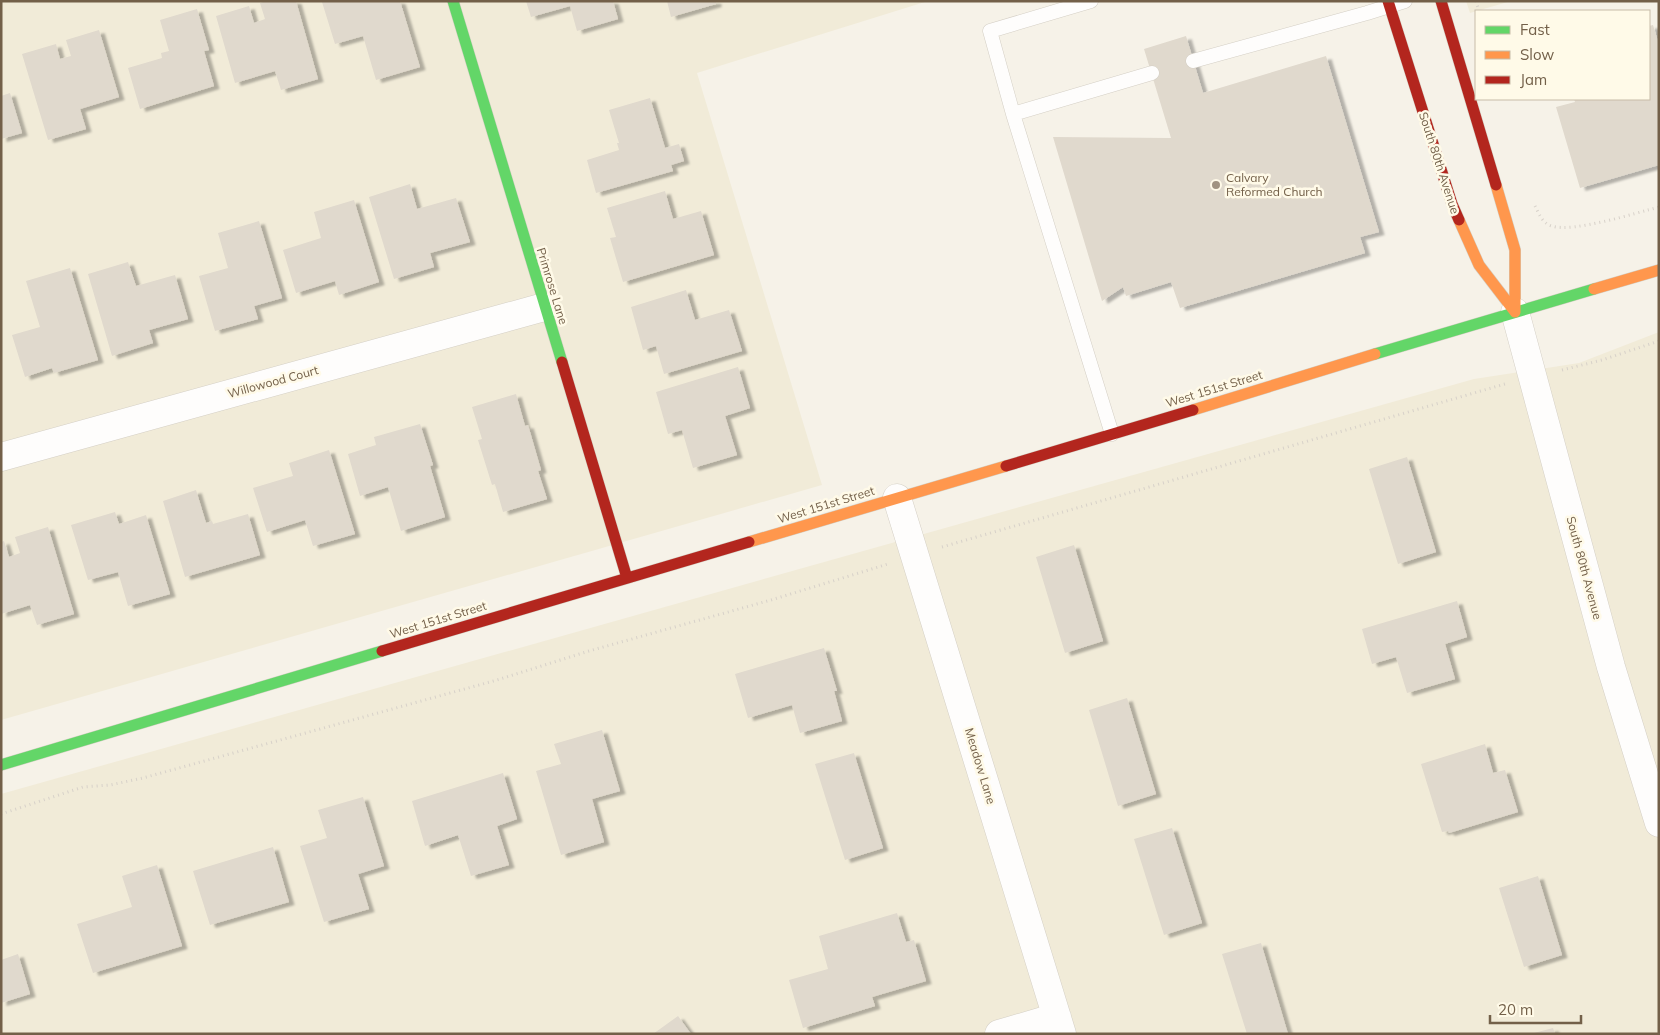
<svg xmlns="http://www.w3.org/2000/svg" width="1660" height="1035" font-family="Mulish,sans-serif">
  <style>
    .residential { fill: #f1ebd8 }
    .building { fill: #e0d9cd; filter: url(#shadow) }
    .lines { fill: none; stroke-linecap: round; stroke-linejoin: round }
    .lane-casing { stroke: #d4cfc5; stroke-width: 15 }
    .street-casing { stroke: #d4cfc5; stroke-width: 29 }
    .fast-casing { stroke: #d3cec3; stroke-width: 12 }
    .slow-casing { stroke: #d3cec3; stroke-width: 12 }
    .jam-casing { stroke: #d3cec3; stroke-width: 12 }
    .path { stroke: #d7d1c9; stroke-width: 3; stroke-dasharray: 1 4; stroke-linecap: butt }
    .lane { stroke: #fefdfc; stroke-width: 14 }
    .street { stroke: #fefdfc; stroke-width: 28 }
    .fast { stroke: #63d668; stroke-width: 11 }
    .slow { stroke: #ff974d; stroke-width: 11 }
    .jam { stroke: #b3261e; stroke-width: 11 }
    .poi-dot { fill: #a19381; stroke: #fffae8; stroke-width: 2 }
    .labels { text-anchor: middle; stroke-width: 5; stroke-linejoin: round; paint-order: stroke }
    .street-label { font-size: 12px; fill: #736049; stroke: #fffae8 }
    .poi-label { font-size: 12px; fill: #736049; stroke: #fffae8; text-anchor: start }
  </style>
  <defs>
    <filter id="shadow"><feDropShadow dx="5.5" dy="3" stdDeviation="1" flood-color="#0004"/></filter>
  </defs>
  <rect width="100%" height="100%" fill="#f6f2e8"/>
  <!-- residential -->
  <path class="residential" d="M1,1H928L697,73L822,485L1,720Z
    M1466,1H1511L1470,13Z
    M1659,332V1034H1V794L1474,379L1579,363Z"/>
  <!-- building -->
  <path class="building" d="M266,1H296L318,79L281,90L275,71L235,83L216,16L249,6L254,23L265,19L260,3Z
    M326,1H400L420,67L376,80L363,36L335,44L322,2Z
    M526,1H613L618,19L577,31L570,6L531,17Z
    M667,1H716V4L671,17Z
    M197,9L209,50L204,51L214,86L140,109L128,68L162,58L161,53L169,51L160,20Z
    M1653,25L1659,45V165L1580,188L1556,107L1575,102L1574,99H1649V26Z
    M99,30L119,97L80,109L86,129L48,140L22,54L56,44L60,59L71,56L66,40Z
    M1186,36L1203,93L1326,56L1379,232L1360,237L1365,253L1180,308L1171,282L1126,296L1123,287L1102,301L1053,137L1171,138L1144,49Z
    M10,93L22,133L1,139V96Z
    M650,98L665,148L679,144L684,161L671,165L673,171L596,193L587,160L619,150L617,143H619L609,110Z
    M410,184L417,209L456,198L470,242L430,253L434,267L394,279L369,197Z
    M665,191L673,219L701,211L714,255L623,282L610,238L616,237L607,208Z
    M354,200L379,282L339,295L335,281L296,293L283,250L321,238L314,212Z
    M259,221L282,298L254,306L258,319L215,331L199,276L228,268L218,233Z
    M128,262L136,286L175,275L188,319L149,330L153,343L112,356L88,274Z
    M70,268L98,360L54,373L52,368L25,377L12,335L40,327L26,281Z
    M686,290L695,320L729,310L742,351L664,374L656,346L643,350L631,307Z
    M738,367L750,408L725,416L737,455L693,468L682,430L668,434L656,392Z
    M516,394L525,426L528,425L541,470L538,471L547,499L503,512L495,484L492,485L478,440L482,439L472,407Z
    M420,424L433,465L430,466L445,517L401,531L388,487L360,496L348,454L376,445L374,437Z
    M329,450L355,534L313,546L305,520L267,532L253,488L293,476L289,463Z
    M1407,457L1436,552L1398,564L1369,469Z
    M196,490L206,523L212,521L213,524L248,514L260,555L185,577L163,501Z
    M115,512L119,524L146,515L170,594L128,606L118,572L88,580L71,525Z
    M48,527L74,614L37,625L30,605L1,614V542L4,541L9,557L20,553L15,537Z
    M1074,545L1103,641L1065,653L1036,557Z
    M1457,601L1467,637L1445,644L1455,679L1407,693L1396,657L1372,664L1362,629Z
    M824,648L837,691H834L842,721L800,733L792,705L748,718L735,674Z
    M1127,698L1156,794L1118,806L1089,710Z
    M602,730L620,791L592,799L604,842L561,855L536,771L561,764L554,744Z
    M1485,744L1493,773L1505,770L1518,812L1449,833L1448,831L1442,832L1421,764Z
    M854,753L883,848L845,860L815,764Z
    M503,773L517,819L497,826L509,865L471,876L458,835L425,846L412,801Z
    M363,797L384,866L358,874L369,909L324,922L300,846L327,838L318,810Z
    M1172,828L1202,923L1164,935L1134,839Z
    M273,847L289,902L210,925L193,871Z
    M157,865L182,946L93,973L77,924L132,907L122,876Z
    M1538,876L1562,955L1524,967L1499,888Z
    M897,913L906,942L914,940L926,981L872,997L875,1006L803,1028L789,980L828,969L819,936Z
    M1261,943L1288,1034H1247L1222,954Z
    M18,954L30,994L1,1003V960Z
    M678,1016L691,1034H653Z
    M1553,1028L1555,1034H1534V1033Z"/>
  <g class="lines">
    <defs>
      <path id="lane" d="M1091,1L990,31L1013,114L1112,434
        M1193,61L1367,13L1405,1
        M1013,114L1152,73"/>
      <path id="street" d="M1515,312L1611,667L1659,823
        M1,457L544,307
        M897,498L1062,1034
        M999,1034L1057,1017"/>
      <path id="fast" d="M453,1L562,362
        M1375,354L1594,289
        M1,765L382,651"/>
      <path id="slow" d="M1496,185L1515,250V312
        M1459,220L1479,265L1515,312
        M1594,289L1659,270
        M1193,410L1375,354
        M749,542L1006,466"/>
      <path id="jam" d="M1388,1L1452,204L1459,220
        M1441,1L1496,185
        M562,362L627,578
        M1006,466L1193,410
        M382,651L749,542"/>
    </defs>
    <!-- lane casing -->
    <use href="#lane" class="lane-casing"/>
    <!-- street casing -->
    <use href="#street" class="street-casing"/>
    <!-- fast casing -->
    <use href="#fast" class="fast-casing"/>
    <!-- slow casing -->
    <use href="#slow" class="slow-casing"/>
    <!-- jam casing -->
    <use href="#jam" class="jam-casing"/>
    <!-- path -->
    <path class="path" d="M1476,1L1479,11
      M1535,206C1539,214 1543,224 1552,226C1572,233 1636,213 1659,207
      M1562,370L1602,360L1659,341
      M942,547L1505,384
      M1,814L83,787L110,785L143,778L497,680L589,651L771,600L888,564"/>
    <!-- lane -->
    <use href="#lane" class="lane"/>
    <!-- street -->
    <use href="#street" class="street"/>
    <!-- fast -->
    <use href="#fast" class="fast"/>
    <!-- slow -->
    <use href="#slow" class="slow"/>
    <!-- jam -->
    <use href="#jam" class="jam"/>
  </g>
  <!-- markers -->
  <circle class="poi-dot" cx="1216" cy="185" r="5"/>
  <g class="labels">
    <!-- street labels -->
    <g class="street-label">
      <text transform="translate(1439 163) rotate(72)" y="4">South 80th Avenue</text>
      <text transform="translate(552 286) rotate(73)" y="4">Primrose Lane</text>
      <text transform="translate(273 382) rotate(-15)" y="4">Willowood Court</text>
      <text transform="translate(1214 389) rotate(-17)" y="4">West 151st Street</text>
      <text transform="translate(826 505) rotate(-17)" y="4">West 151st Street</text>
      <text transform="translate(1584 568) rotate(75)" y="4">South 80th Avenue</text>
      <text transform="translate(438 620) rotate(-17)" y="4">West 151st Street</text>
      <text transform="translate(980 766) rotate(73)" y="4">Meadow Lane</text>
    </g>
    <!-- poi labels -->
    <g class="poi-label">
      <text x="1226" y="182">Calvary<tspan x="1226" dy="14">Reformed Church</tspan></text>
    </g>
  </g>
  <!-- border -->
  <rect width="1660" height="1035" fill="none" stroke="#736049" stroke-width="5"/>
  <!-- legend -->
  <rect x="1475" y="10" width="175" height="90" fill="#fffae8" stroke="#c7bca8"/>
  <rect x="1485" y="26" width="25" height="8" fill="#63d668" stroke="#c7bca8"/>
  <text x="1520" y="35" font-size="15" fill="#736049">Fast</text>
  <rect x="1485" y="51" width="25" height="8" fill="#ff974d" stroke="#c7bca8"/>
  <text x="1520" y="60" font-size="15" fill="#736049">Slow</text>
  <rect x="1485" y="76" width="25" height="8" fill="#b3261e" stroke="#c7bca8"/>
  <text x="1520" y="85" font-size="15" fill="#736049">Jam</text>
  <!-- scale -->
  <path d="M1490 1015v8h91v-8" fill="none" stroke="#736049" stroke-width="2.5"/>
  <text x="1498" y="1015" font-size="15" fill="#736049" stroke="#fffae8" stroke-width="4" paint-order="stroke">20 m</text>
</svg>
